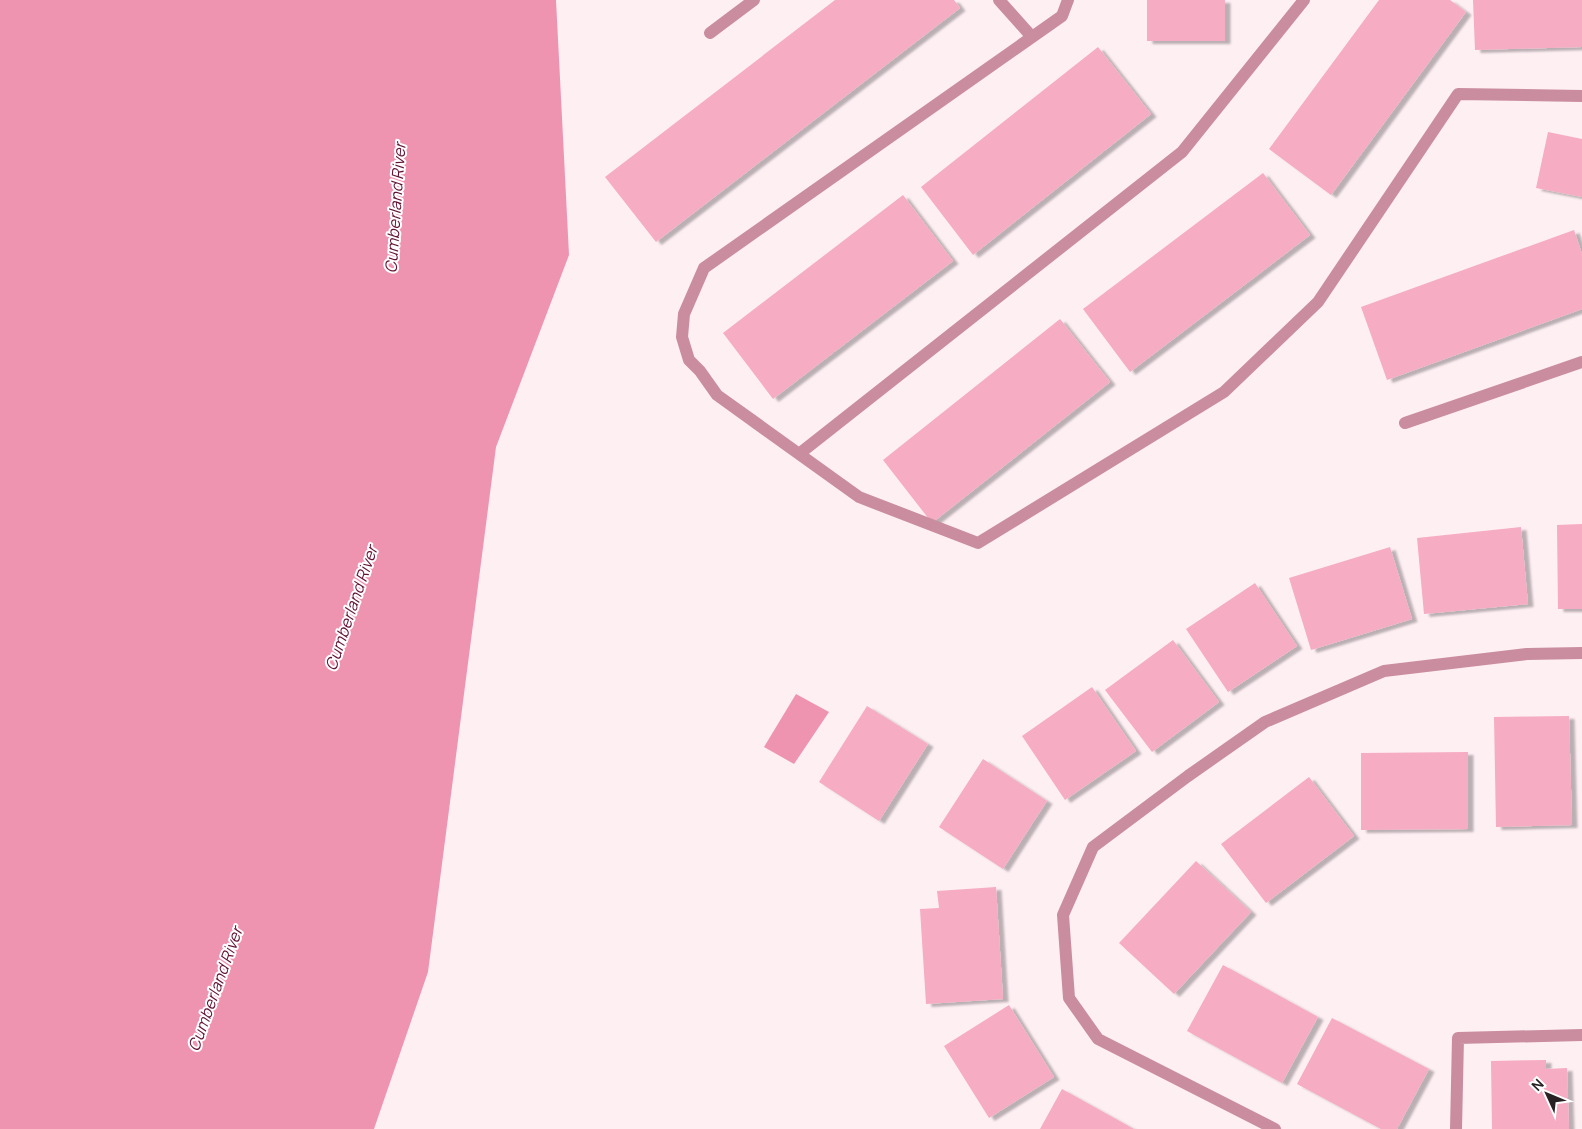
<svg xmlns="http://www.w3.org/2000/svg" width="1582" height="1129" font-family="Manrope,sans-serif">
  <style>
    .water { fill: #ef94b0 }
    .building { fill: #f6acc2; filter: url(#shadow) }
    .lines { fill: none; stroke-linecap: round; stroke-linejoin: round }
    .minor { stroke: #ca8d9f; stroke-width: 12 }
    .labels { text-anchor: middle; stroke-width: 4; stroke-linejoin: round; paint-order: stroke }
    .water-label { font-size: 16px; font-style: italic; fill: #621234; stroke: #fff }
  </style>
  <defs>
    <filter id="shadow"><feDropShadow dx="5.5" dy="3" stdDeviation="1" flood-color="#0004"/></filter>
  </defs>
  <rect width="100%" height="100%" fill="#feeff3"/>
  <!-- water -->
  <path class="water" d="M0,0H556L569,255L496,447L428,972L374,1129H0Z
    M796,694L829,712L794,764L764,747Z"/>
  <!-- building -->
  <path class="building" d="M835,0H954L960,8L656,242L605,177Z
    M1147,0H1225V41H1147Z
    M1379,0H1450L1466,12L1331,195L1269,149Z
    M1473,0H1582V47L1475,50Z
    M1098,47L1151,114L973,255L921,187Z
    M1548,132L1582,139V197L1536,188Z
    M1263,173L1310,235L1130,372L1083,309Z
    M903,195L953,261L773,399L723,333Z
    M1574,230L1582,254V309L1387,380L1361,307Z
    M1060,319L1110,382L932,523L883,460Z
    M1582,524V609H1558L1557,525Z
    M1521,527L1528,604L1424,614L1417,538Z
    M1390,547L1412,619L1311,650L1289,578Z
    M1255,583L1297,646L1228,692L1186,629Z
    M1173,640L1219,702L1152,752L1105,690Z
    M1092,687L1136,751L1065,800L1022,736Z
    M867,706L928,744L879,821L819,782Z
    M1569,716L1572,825L1496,827L1494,717Z
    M1468,752V829L1361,830V753Z
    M983,759L1047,801L1003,869L939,827Z
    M1309,777L1354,836L1266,903L1221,844Z
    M1196,861L1251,912L1174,994L1119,943Z
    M996,887L1003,999L926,1004L920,909L939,908L937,891Z
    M1223,965L1318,1017L1282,1083L1187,1031Z
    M1009,1005L1054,1077L989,1118L944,1046Z
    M1332,1018L1429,1069L1397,1129H1381L1297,1084Z
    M1546,1060V1069L1567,1068L1569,1129H1492L1491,1061Z
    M1062,1089L1134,1129H1040Z"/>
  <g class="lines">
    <!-- minor -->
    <path class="minor" d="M999,0L1032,37
      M1068,0L1062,16L704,268L684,314L682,337L689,360L700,371L717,395L859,497L978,543L1224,392L1318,302L1458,94L1582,96
      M710,33L754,0
      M1405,423L1582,362
      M799,454L1182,152L1304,0
      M1275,1129L1098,1039L1069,998L1063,915L1093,847L1188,776L1265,722L1384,671L1527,654L1582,653
      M1456,1129L1458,1038L1582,1035"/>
  </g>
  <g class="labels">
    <!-- water labels -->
    <g class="water-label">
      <text transform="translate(395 208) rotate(-86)" y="6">Cumberland River</text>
      <text transform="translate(351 608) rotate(-71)" y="6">Cumberland River</text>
      <text transform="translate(215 989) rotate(-70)" y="6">Cumberland River</text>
    </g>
  </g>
  <!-- north arrow -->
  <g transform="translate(1547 1094) rotate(314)" stroke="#ffffff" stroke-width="4" paint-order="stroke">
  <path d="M0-4L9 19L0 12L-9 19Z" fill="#292224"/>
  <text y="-8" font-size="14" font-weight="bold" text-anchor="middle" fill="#292224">N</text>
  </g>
</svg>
